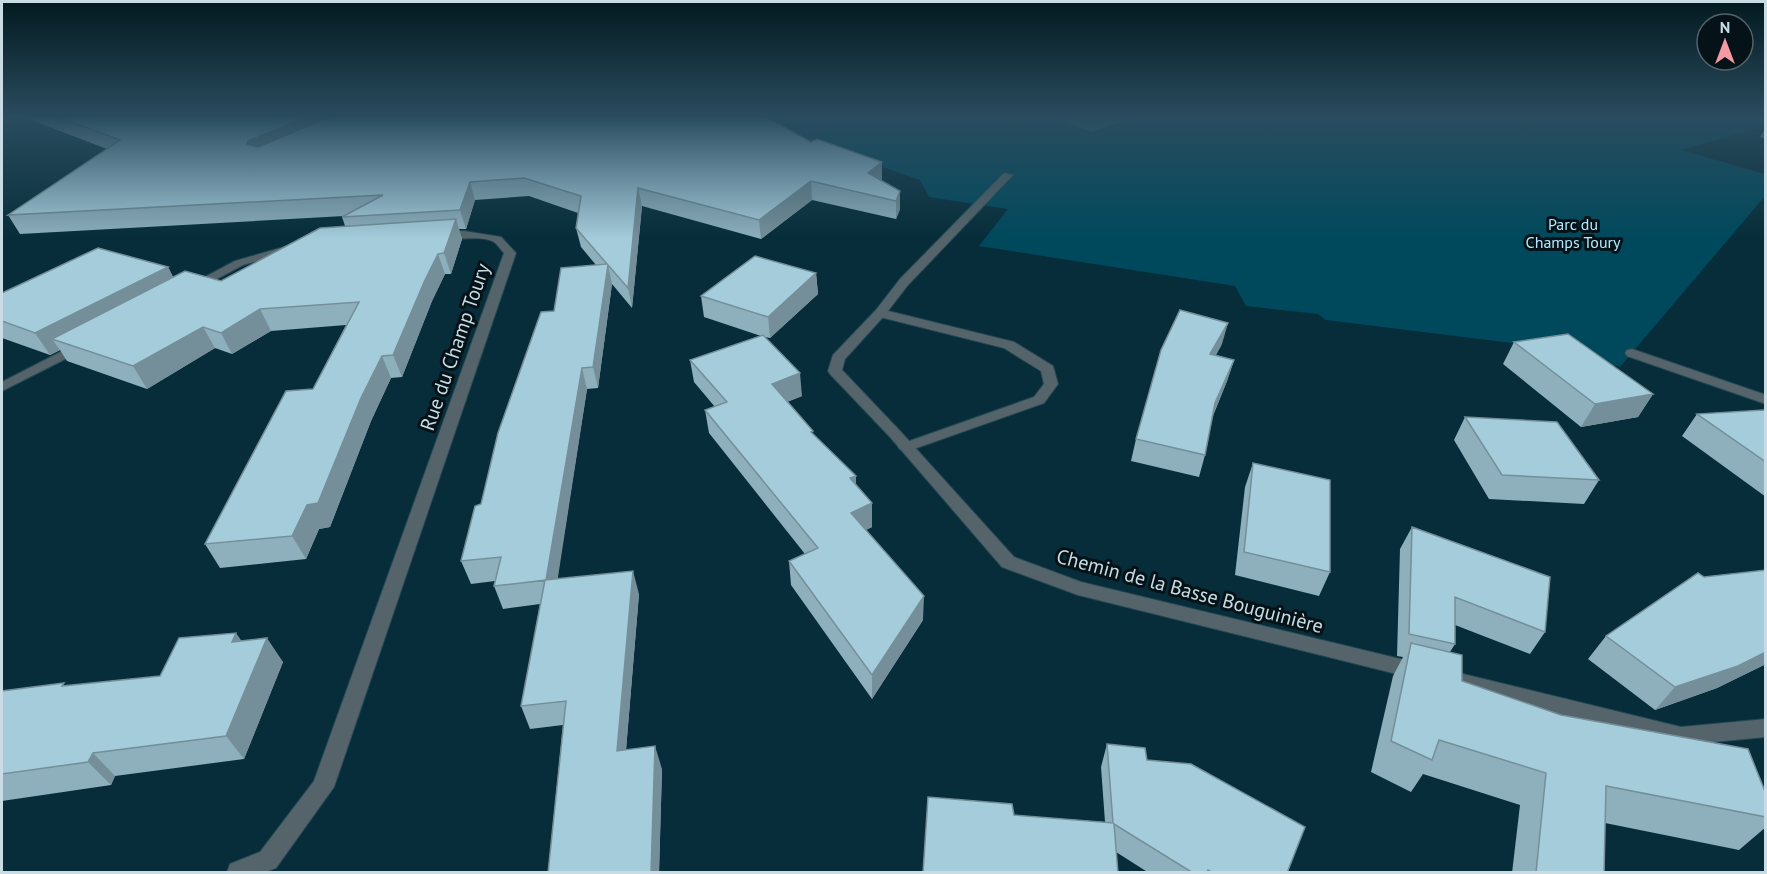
<svg xmlns="http://www.w3.org/2000/svg" width="1767" height="874" font-family="'PT Sans',sans-serif">
  <style>
    .green { fill: #00495c }
    .water { fill: #2e6f84 }
    .lines { fill: none; stroke-linecap: round; stroke-linejoin: round }
    .service-casing { stroke: #254954; stroke-width: 2 }
    .minor-casing { stroke: #254954; stroke-width: 2 }
    .service { fill: #55646a; fill-rule: evenodd }
    .minor { fill: #55646a; fill-rule: evenodd }
    .wall { fill: #8eafbc }
    .shaded-wall { fill: #748f99 }
    .building { fill: #a5ccdb; stroke: #748f99; stroke-width: 1.5 }
    .labels { text-anchor: middle; stroke-width: 6; stroke-linejoin: round; paint-order: stroke }
    .far-park-label { font-size: 16px; fill: #b3e9fe; stroke: #051318 }
    .street-label { font-size: 20px; fill: #c9dce4; stroke: #051318 }
  </style>
  <rect width="100%" height="100%" fill="#062d39"/>
  <!-- green -->
  <path class="green" d="M786,116H1765V126L1681,150L1765,174V196L1620,367L1553,348L1326,320L1318,314L1246,306L1235,286L979,246L1008,209L929,197L920,180L767,127Z"/>
  <!-- water -->
  <path class="water" d="M1049,116H1140L1092,132Z"/>
  <g class="lines">
    <defs>
      <path id="service" d="M880,309L1014,342L1053,366L1058,384L1044,403L911,450H901L898,447L901,444L1034,397L1044,384L1041,371L1004,348L876,316L874,313Z"/>
      <path id="minor" d="M1004,173L1013,175L908,285L884,316L845,359L842,370L900,431L1014,557L1081,582L1417,663L1424,665L1427,671L1424,677L1417,679L1078,595L1002,567L890,437L830,374L828,371L833,355L876,310L900,279Z
        M464,231L501,237L516,253L334,787L276,868L265,872H227L230,864L260,852L314,781L504,253C501,250 497,244 494,242C479,233 447,244 435,235L441,232Z
        M291,245L295,246V250L243,265L198,289L194,290L188,286L235,261Z
        M80,342L87,346L85,349L2,391V382Z
        M1632,349L1766,395V404L1627,356L1625,353L1627,350Z
        M1455,672L1681,727L1766,719V737L1681,745L1448,686L1445,680L1448,674Z"/>
    </defs>
    <!-- service casing -->
    <use href="#service" class="service-casing"/>
    <!-- minor casing -->
    <use href="#minor" class="minor-casing"/>
    <!-- service -->
    <use href="#service" class="service"/>
    <!-- minor -->
    <use href="#minor" class="minor"/>
  </g>
  <!-- wall -->
  <path class="wall" d="M21,116H764L811,142L882,162V181L900,191V209L896,219L812,200L761,239L642,206L632,308L612,284L598,388L587,389L557,579L639,594L626,750L662,769L659,873H548L563,725L530,729L521,706L540,604L503,609L494,586L495,581L471,584L461,561L481,504L554,311L596,265L581,247L576,228L578,213L529,196L475,200L466,229H459L462,239L451,274H445L432,301L402,377L391,378L371,421L330,527L319,529L306,559L220,568L205,544L313,389L346,325L271,331L232,354L215,348L147,389L67,361L60,350L50,355L2,338V293L168,267L173,277L221,281L345,226L342,217L344,216L20,234L8,215L107,149Z
    M1766,127V139L1760,137Z
    M816,273L818,294L770,338L765,337L802,396L787,402L814,435L872,503V527L866,530L923,620L872,699L791,585L789,561L805,554L709,433L705,410L715,407L694,382L690,360L761,336L704,317L701,296Z
    M1514,342L1653,394L1638,417L1581,427L1503,364Z
    M1222,344L1216,355L1234,360L1227,381L1213,416L1205,455L1199,477L1131,461L1136,439Z
    M1766,411V497L1682,436L1697,414Z
    M1465,417L1599,480L1584,504L1489,499L1454,440Z
    M1253,463L1330,572L1319,596L1235,575L1245,487Z
    M1412,527L1545,632L1530,654L1455,625V644L1450,652L1462,681L1766,794V827L1739,850L1605,823L1604,873H1512L1520,805L1423,774L1411,792L1371,772L1393,676L1403,657L1397,656L1400,549Z
    M1766,570V664L1717,688L1655,710L1588,659L1606,636L1704,577Z
    M242,641L283,662L244,759L115,776L111,785L2,801V691L66,686L160,676Z
    M1107,744L1147,760L1287,873H1149L1116,852L1014,815L1105,822L1101,767Z"/>
  <!-- shaded-wall -->
  <path class="shaded-wall" d="M310,116H358L256,158L247,144L248,141Z
    M882,162V180L869,191L868,173Z
    M811,181L812,200L761,239L759,220Z
    M470,182L475,200L466,229L460,210Z
    M638,188L642,206L632,308L628,288Z
    M900,191V209L896,219V201Z
    M456,219L462,239L451,274L444,253Z
    M438,254L445,274L432,301L402,377L393,355L425,280Z
    M608,265L612,284L598,388L593,367Z
    M168,267L179,288L52,339L60,350L50,355L35,333Z
    M816,273L818,294L770,338L768,317Z
    M260,309L271,331L232,354L221,333Z
    M1228,323L1222,344L1204,375L1210,354Z
    M203,327L215,348L147,389L133,366Z
    M382,356L391,378L371,421L330,527L319,529L306,559L292,536L307,505Z
    M1234,360L1227,381L1209,425L1215,403Z
    M582,368L587,389L554,603L546,580Z
    M800,373L802,396L774,407L772,384Z
    M1653,394L1638,417L1581,427L1595,404Z
    M856,476V499L850,478Z
    M872,503V527L852,536L851,513Z
    M633,571L639,594L624,774L617,751Z
    M924,596L923,620L872,699V675Z
    M236,633L253,657L232,642Z
    M267,638L283,662L244,759L226,736Z
    M1766,652V664L1717,688L1655,710L1675,687Z
    M655,746L662,769L659,873H651Z
    M93,753L115,776L111,785L88,762Z"/>
  <!-- building -->
  <path class="building" d="M55,116H310L248,141L247,144L258,147L332,116H764L811,142L817,139L882,162L868,173L900,191L896,201L811,181L759,220L638,188L628,288L608,265L593,367L582,368L546,580L494,586L501,557L461,561L475,506L481,504L498,433L541,312L554,311L561,268L607,264L576,228L581,196L524,178L470,182L460,210L342,217L383,195L8,215L120,140Z
    M456,219L444,253L438,254L425,280L393,355L382,356L361,398L318,503L307,505L292,536L205,544L286,391L313,389L359,302L260,309L221,333L203,327L133,366L52,339L185,271L221,281L320,228Z
    M98,248L168,267L35,333L2,321V293Z
    M755,256L816,273L768,317L701,296Z
    M1180,310L1228,323L1210,354L1234,360L1215,403L1205,455L1136,439L1161,350Z
    M1568,334L1653,394L1595,404L1514,342Z
    M763,335L800,373L772,384L813,431L811,432L856,476L850,478L872,503L851,513L924,596L872,675L789,561L818,548L705,410L727,402L690,360Z
    M1764,410L1766,411V462L1697,414Z
    M1465,417L1557,422L1599,480L1502,475Z
    M1253,463L1330,480V572L1244,552Z
    M1412,527L1550,577L1545,632L1455,597V644L1409,634Z
    M1766,570V652L1738,666L1675,687L1606,636L1698,573L1704,577Z
    M633,571L617,751L655,746L651,873H548L566,701L521,706L545,580Z
    M236,633L232,642L267,638L226,736L93,753L88,762L2,774V691L64,683L62,686L160,676L179,638Z
    M1411,643L1462,655V681L1561,715L1748,749L1766,794V817L1606,786L1604,873H1536L1546,773L1439,740L1432,760L1391,741Z
    M1107,744L1145,748L1147,760L1191,764L1305,827L1287,873H1213L1208,870L1207,873H1193L1114,824L1118,873H923L928,797L1012,804L1014,815L1113,823Z"/>
  <!-- sky -->
  <linearGradient id="sky" x2="0" y2="1"><stop stop-color="#03191f"/><stop offset="0.49" stop-color="#2a4c5f"/><stop offset="1" stop-color="#2a4c5f" stop-opacity="0"/></linearGradient>
  <rect width="1767" height="239" fill="url(#sky)"/>
  <g class="labels">
    <!-- far-park labels -->
    <g class="far-park-label">
      <text x="1573" y="230">Parc du<tspan x="1573" dy="18">Champs Toury</tspan></text>
    </g>
    <!-- street labels -->
    <g class="street-label">
      <text transform="translate(455 347) rotate(-71)" y="7">Rue du Champ Toury</text>
      <text transform="translate(1190 591) rotate(15)" y="7">Chemin de la Basse Bouguinière</text>
    </g>
  </g>
  <!-- border -->
  <rect width="1767" height="874" fill="none" stroke="#c9dce4" stroke-width="6"/>
  <!-- north arrow -->
  <g transform="translate(1725 42)"><circle r="28" fill="#051318" stroke="#53636a" stroke-width="1.5"/>
  <path d="M0-4.5L10 22L0 15L-10 22Z" fill="#f49aa4"/>
  <text y="-9" font-size="16" font-weight="bold" text-anchor="middle" fill="#c9dce4">N</text>
  </g>
</svg>
